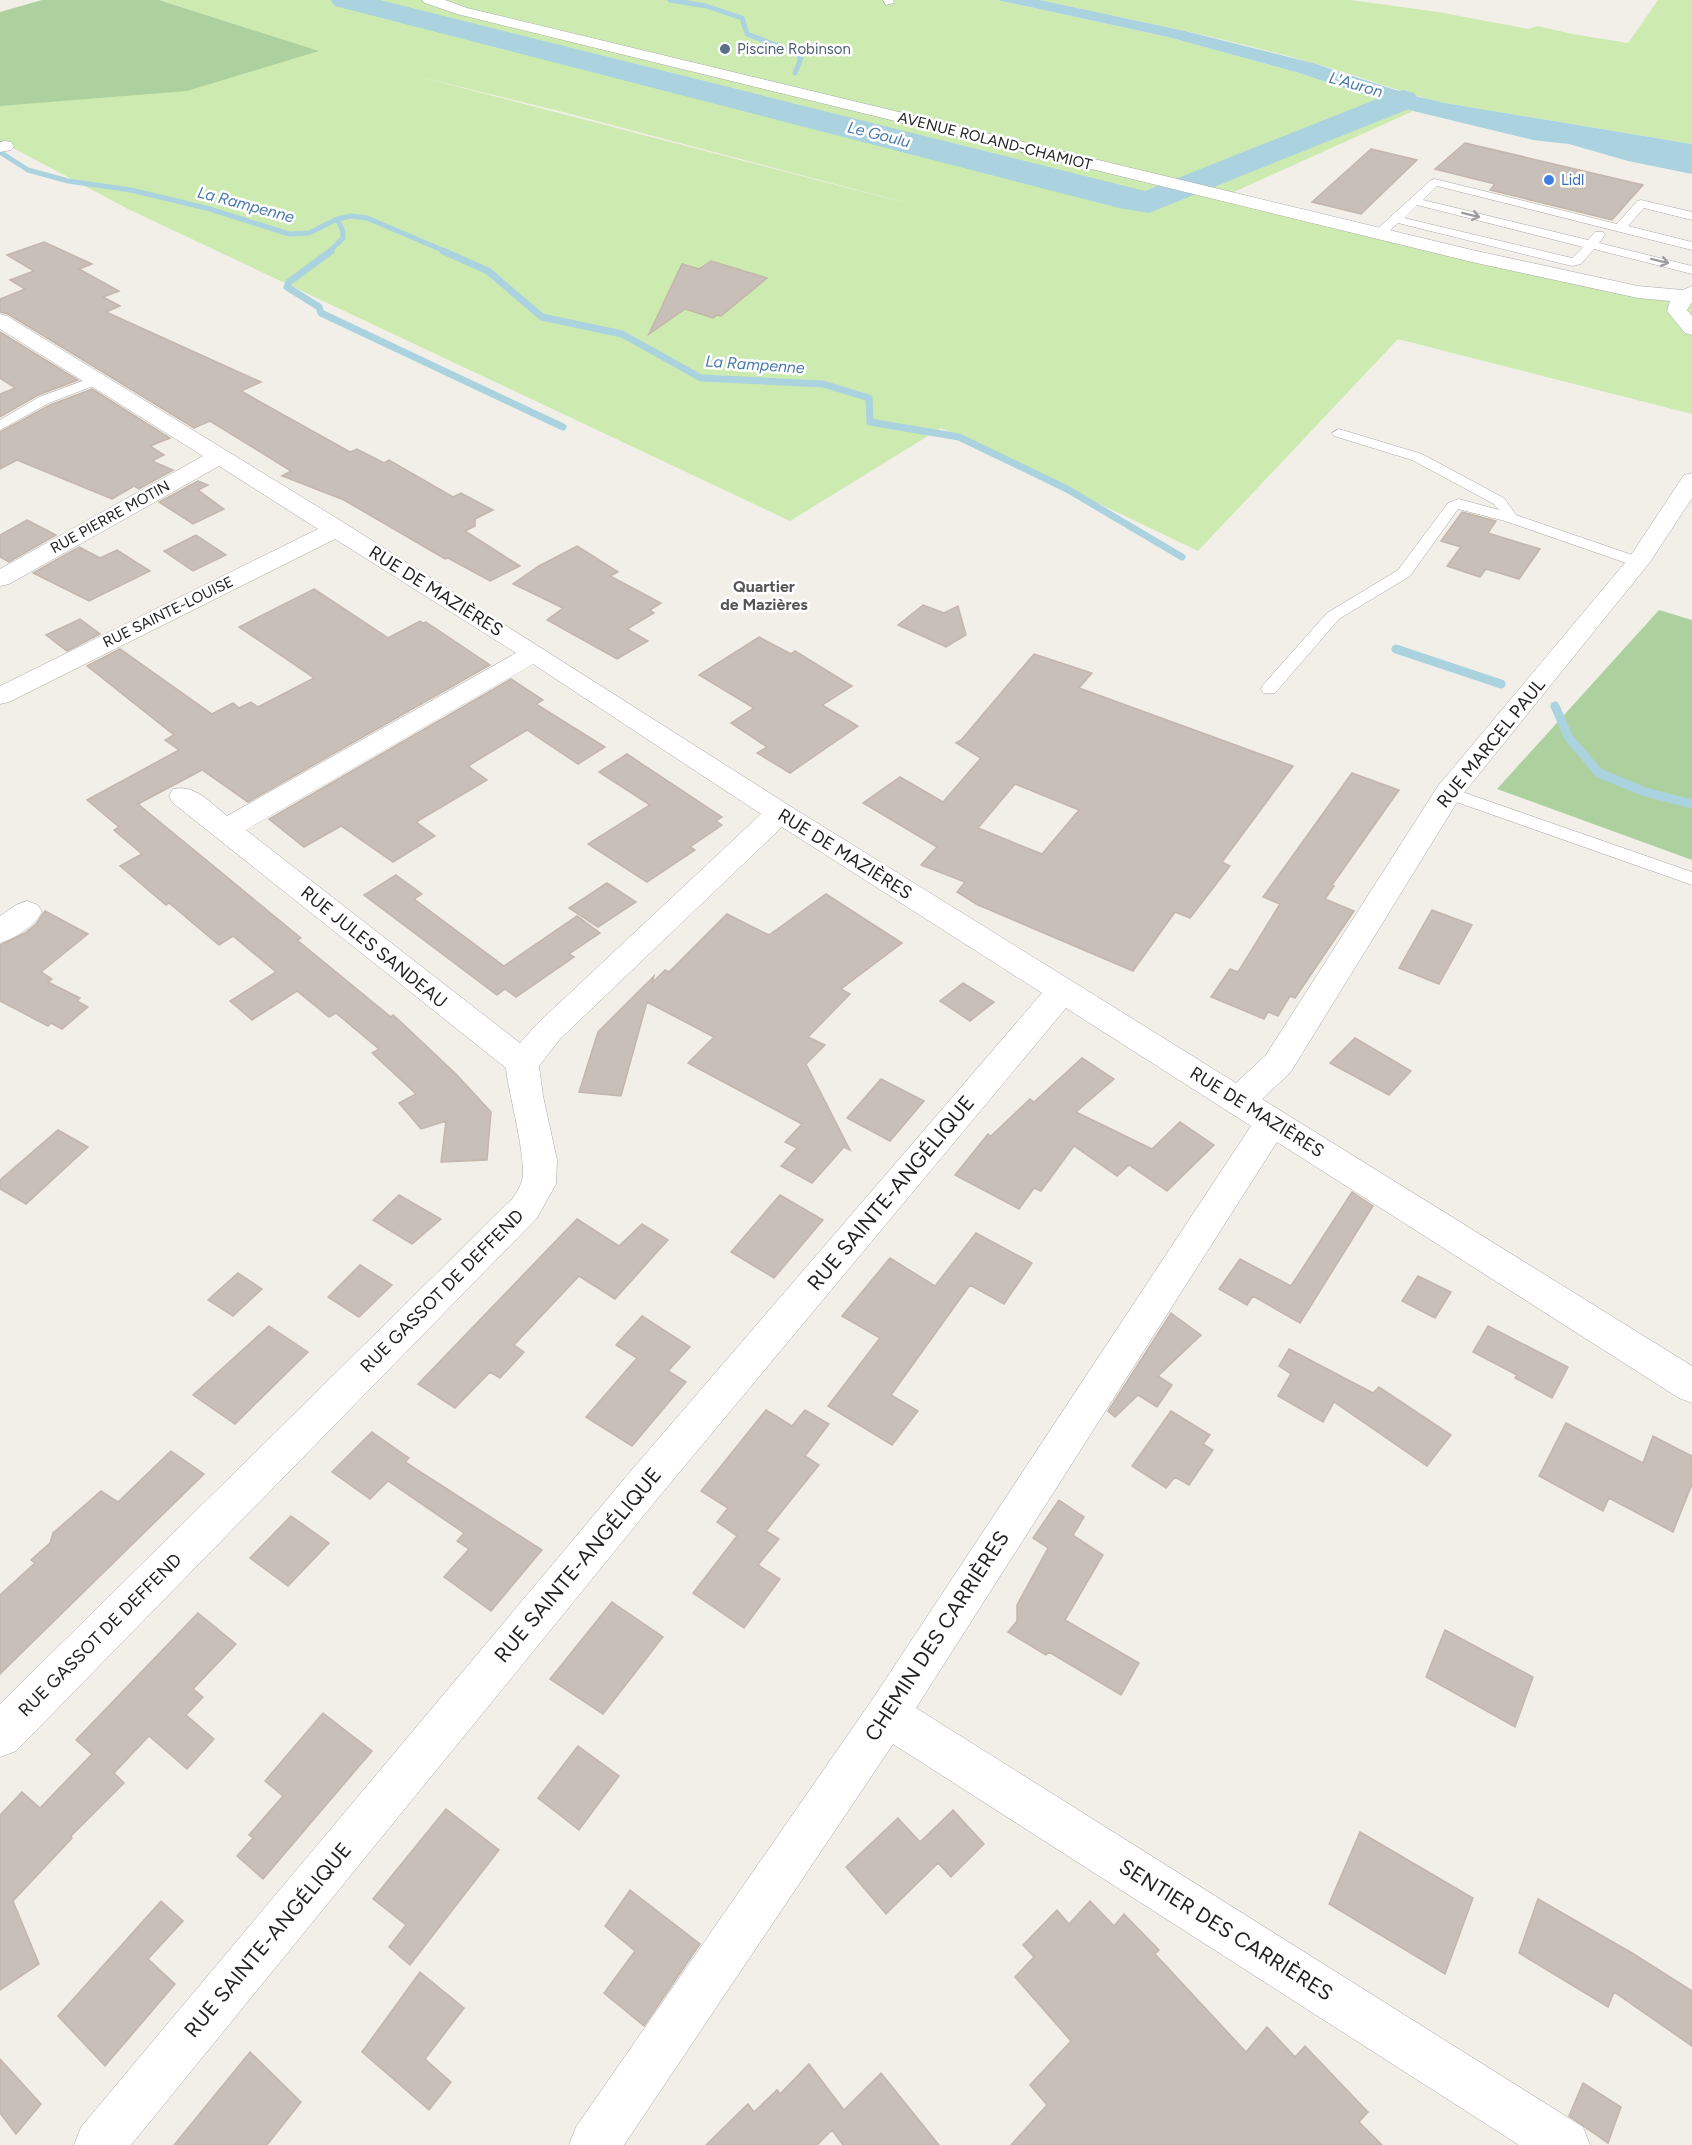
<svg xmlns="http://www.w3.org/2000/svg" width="1692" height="2145" font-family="Figtree,sans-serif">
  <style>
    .grass { fill: #cdebb0; fill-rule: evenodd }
    .forest { fill: #add19e }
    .water { fill: #aad3df }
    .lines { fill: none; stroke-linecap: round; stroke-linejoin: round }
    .stream-far2 { stroke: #aad3df; stroke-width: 5 }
    .stream-far1 { stroke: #aad3df; stroke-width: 7 }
    .stream { stroke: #aad3df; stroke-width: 9 }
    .river { fill: #aad3df; fill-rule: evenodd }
    .building { fill: #c7bfb8; stroke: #c4b6ab; stroke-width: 1.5; fill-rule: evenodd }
    .lane-casing { stroke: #a9a9a9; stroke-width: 1 }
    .street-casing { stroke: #a9a9a9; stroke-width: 1 }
    .lane { fill: #fff; fill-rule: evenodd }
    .street { fill: #fff; fill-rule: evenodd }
    .oneway { stroke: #9c9c9c }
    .service-dot { fill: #5c6f8a; stroke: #fff; stroke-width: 2 }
    .shop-dot { fill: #3f7fe0; stroke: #fff; stroke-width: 2 }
    .labels { text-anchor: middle; stroke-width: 5; stroke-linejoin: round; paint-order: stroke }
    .far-service-label { font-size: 15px; fill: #4e5e75; stroke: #fff; text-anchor: start }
    .far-street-label { font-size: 15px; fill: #222; stroke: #fff }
    .far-shop-label { font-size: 15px; fill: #366cbe; stroke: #fff; text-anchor: start }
    .far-water-label { font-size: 16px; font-style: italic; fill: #4a7aab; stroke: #fff }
    .far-neighbourhood-label { font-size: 16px; font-weight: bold; fill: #555; stroke: #fff }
    .street-label { font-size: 18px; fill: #222; stroke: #fff }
    .near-street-label { font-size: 21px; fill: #222; stroke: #fff }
  </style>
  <rect width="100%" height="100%" fill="#f2efe9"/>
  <!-- grass -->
  <path class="grass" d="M159,0H997L1168,37L1296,72L1413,111L1225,196L1638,292H1692V414L1398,339L1198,551L941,428L790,521L128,209L0,141V105L318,51ZM416,76L559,111L903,202H902Z
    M1040,0H1351L1438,12L1528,29L1538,26L1572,34L1628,43L1658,0H1692V144L1445,103C1400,93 1358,75 1313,63C1224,37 1131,20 1040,0Z"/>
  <!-- forest -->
  <path class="forest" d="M42,0H159L319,51L187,91L0,106V12Z
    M1659,610L1692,620V860L1497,789Z"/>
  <!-- water -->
  <path class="water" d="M997,0H1040L1185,31L1313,63L1411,95L1445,103L1692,144V174L1628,161L1569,144L1533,140L1413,111L1296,72L1168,37Z"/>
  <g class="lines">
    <!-- stream-far2 -->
    <path class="stream-far2" d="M670,0L706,6L742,18L747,34L794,52L801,58L795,73
      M0,152L28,170L68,181L131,190L210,209L289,234L309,233L337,219L351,216L367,218L447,252
      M329,252L343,238V231L337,219"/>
    <!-- stream-far1 -->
    <path class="stream-far1" d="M331,251L289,282L287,287L319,307L321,313L563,427
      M443,251L488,271L542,317L622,334L701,378L823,384L869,398L870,422L959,437L1067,489L1182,557"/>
    <!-- stream -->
    <path class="stream" d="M1396,649L1501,684
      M1555,706L1569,738L1599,773L1645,792L1692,804"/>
    <!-- river -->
    <path class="river" d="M330,0H380L1145,191L1392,93L1403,90L1414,93L1419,100L1414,107L1149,213L1119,208L335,6Z"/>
  </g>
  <!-- building -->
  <path class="building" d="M1465,143L1643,185L1612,220L1490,190L1495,184L1435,169Z
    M1371,149L1417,160L1361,214L1312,202Z
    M44,242L92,264L79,269L119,291L103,297L120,306L106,312L261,382L241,391L350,452L357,449L384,463L389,460L453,497L461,493L493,510L475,519V526L465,531L520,566L490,581L448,558L445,559L344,500L282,476L291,471L210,421L194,428L8,314L0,312V299L25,289L10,280L34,271L7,255Z
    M711,261L767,278L721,316L717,315L713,318L685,309L649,334L682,264L699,269Z
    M0,332L78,380L38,395L0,417V394L15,388L0,378Z
    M92,389L170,438L150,446L164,455L152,461L173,470L139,489L134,486L112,499L17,460L0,469V432L50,405Z
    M198,481L208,485L198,490L224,509L193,524L159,502Z
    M1462,512L1496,521L1488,533L1540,549L1519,579L1486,569L1480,577L1447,566L1461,547L1441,541Z
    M27,520L56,535L9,562L0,557V535Z
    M196,535L226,555L193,571L164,551Z
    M577,546L618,572L610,576L661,603L650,610L654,613L627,629L648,641L617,659L547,620L563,608L513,584L539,566Z
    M79,547L100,558L117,550L150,571L89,601L33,573Z
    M314,589L388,638L420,621L423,623L426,622L490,665L248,802L202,770L138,804L301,938L297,940L391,1017L393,1015L402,1023L457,1075L491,1112L487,1160L441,1162L446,1121L421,1129L399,1103L416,1094L372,1053L379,1049L336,1013L329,1017L297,991L252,1020L230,1001L276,972L233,936L219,945L169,903L166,905L120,866L142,854L114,830L119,827L87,800L179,750L165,740L174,735L87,666L120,649L212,714L233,703L239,708L251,702L258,707L314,678L239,627Z
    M923,605L944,613L958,606L966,635L946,647L898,625Z
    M80,619L100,634L67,651L46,635Z
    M759,637L791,654L795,651L852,686L822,705L858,726L790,773L757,753L767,747L731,723L754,708L699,675Z
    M1034,654L1092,673L1079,688L1293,766L1222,862L1230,866L1190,918L1175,912L1133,971L978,905L957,892L965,882L921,865L937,847L863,803L900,777L943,802L981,758L956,743L962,739ZM1015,784L1079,810L1042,854L978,828Z
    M511,679L543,700L536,704L605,747L578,764L527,730L468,766L487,780L416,822L435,836L393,862L341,826L304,847L269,819Z
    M627,754L722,817L716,821L722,825L690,847L695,850L647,882L588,844L650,805L599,772Z
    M1352,773L1399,790L1332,885L1334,886L1325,899L1354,911L1295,998L1290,996L1278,1016L1268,1012L1264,1019L1211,997L1230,969L1238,972L1280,904L1263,897Z
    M396,875L422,894L414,899L504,966L577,916L600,933L569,954L574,957L516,997L505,989L497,995L364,895Z
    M607,883L636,902L598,927L569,908Z
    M826,894L902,943L841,989L850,994L808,1037L825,1045L806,1064L850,1150L844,1147L812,1183L781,1166L797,1148L785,1142L802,1124L688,1063L714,1037L647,1002L621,1096L579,1092L598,1032L654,976L652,983L665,970L669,972L727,914L769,935Z
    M1432,910L1472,925L1439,984L1399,968Z
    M45,911L88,934L41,972L52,979L48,982L80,998L77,1001L88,1007L62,1029L51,1023L48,1026L0,1001V945L25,933L36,924Z
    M963,983L994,1002L970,1021L940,1001Z
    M1355,1038L1411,1071L1389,1095L1330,1063Z
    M1082,1058L1114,1079L1076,1112L1152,1149L1180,1122L1214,1145L1167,1191L1129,1165L1117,1176L1074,1146L1041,1191L1034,1188L1019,1209L955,1175L988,1134L991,1136L1030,1099L1034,1102Z
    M881,1079L924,1101L890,1141L847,1118Z
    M58,1130L88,1147L26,1204L0,1189V1180Z
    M1352,1192L1373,1206L1300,1323L1253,1296L1247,1305L1219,1289L1240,1259L1291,1286Z
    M399,1195L441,1219L412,1244L373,1220Z
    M780,1195L823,1220L774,1278L731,1252Z
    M577,1219L619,1246L642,1224L668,1240L615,1299L579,1276L514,1345L524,1352L500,1378L490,1372L455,1408L418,1384Z
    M976,1233L1032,1263L1004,1304L970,1285L891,1395L918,1411L892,1445L828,1406L880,1338L842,1316L890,1258L935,1286Z
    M360,1265L392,1285L359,1317L328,1297Z
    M238,1273L262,1289L233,1316L208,1300Z
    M1418,1276L1451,1292L1435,1318L1402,1301Z
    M1171,1313L1201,1335L1158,1376L1172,1385L1157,1407L1138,1395L1115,1417L1108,1411Z
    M642,1316L690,1347L668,1371L686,1382L632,1446L586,1417L637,1358L616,1345Z
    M269,1326L308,1352L235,1424L193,1395Z
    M1488,1326L1568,1367L1552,1398L1515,1378L1517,1375L1473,1352Z
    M1289,1349L1373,1393L1379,1387L1451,1435L1427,1466L1334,1402L1323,1422L1278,1396L1291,1374L1279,1366Z
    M766,1410L792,1426L805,1410L829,1424L805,1456L819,1465L766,1531L779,1539L758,1565L780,1579L744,1628L693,1593L737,1536L717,1522L728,1508L701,1491Z
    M1171,1411L1210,1435L1203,1444L1213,1450L1189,1485L1175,1477L1166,1488L1132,1466Z
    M1566,1423L1643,1463L1653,1436L1692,1456V1484L1673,1532L1609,1498L1603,1511L1539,1476Z
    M372,1432L409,1458L405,1462L542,1550L491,1611L444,1577L469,1549L457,1541L464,1533L388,1481L370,1499L332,1472Z
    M171,1451L204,1474L0,1674V1595L35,1563L31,1560L50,1543L53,1533L101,1491L118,1502Z
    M1059,1500L1084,1517L1073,1535L1103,1555L1065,1620L1139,1663L1121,1695L1049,1652L1046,1655L1008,1632L1017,1621V1605L1048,1548L1033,1538Z
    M291,1516L329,1543L288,1586L250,1558Z
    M612,1602L663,1637L603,1714L550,1679Z
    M198,1613L236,1644L193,1689L203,1697L186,1715L214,1739L187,1769L149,1736L114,1773L124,1783L71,1836L72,1838L13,1901L39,1964L0,1990V1815L22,1792L40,1808L92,1754L76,1740Z
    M1445,1630L1533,1677L1515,1727L1426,1677Z
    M323,1713L372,1751L263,1879L237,1856L253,1838L249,1835L283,1796L265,1781Z
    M578,1746L619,1776L579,1830L538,1798Z
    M446,1809L499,1850L410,1965L389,1947L406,1925L373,1899Z
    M953,1810L984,1844L951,1877L938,1863L886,1914L846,1867L898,1818L920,1842Z
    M1360,1832L1473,1898L1445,1974L1329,1904Z
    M630,1890L700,1944L644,2026L604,1993L635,1951L605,1926Z
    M1538,1899L1632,1953L1692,1991V2046L1614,1992L1608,2007L1519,1953Z
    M161,1901L183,1921L148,1959L175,1984L105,2066L58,2016Z
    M1090,1901L1114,1926L1124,1914L1159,1950L1155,1954L1246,2052L1267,2027L1295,2057L1305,2046L1368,2112L1359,2122L1382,2145H1011L1047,2105L1030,2085L1071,2041L1015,1977L1034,1957L1023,1945L1057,1910L1069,1924Z
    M420,1972L464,2008L425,2059L451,2082L429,2110L362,2052Z
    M250,2052L301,2102L267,2145H174Z
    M0,2059L41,2104L16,2134L0,2113Z
    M809,2064L844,2110L881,2073L939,2145H843L832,2130L817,2145H706L748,2104L754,2112L777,2090L780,2094Z
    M1583,2083L1621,2107L1608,2143L1569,2116Z"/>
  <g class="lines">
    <defs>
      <path id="lane" d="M883,0H893L894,3L886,5Z
        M1435,179L1617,224L1637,201L1641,200L1692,212V220L1644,208L1628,226L1692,242V250L1437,186L1423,200L1588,240L1595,232H1603L1605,235L1599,243L1692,266V274L1594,249L1581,264L1572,266L1398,223L1383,237H1375V231L1431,180ZM1417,205L1583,247L1572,258L1404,218Z
        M96,376L103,380L101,383L49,403L0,430V420L39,397Z
        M1339,429L1422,454L1504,498L1516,515L1644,559L1646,562L1638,567L1632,565L1505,521L1458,509L1410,576L1339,619L1275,693H1263L1261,689L1263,685L1327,613L1398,570L1448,503L1459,499L1499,510L1494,504L1412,460L1334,436L1332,433Z
        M1448,787L1692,872V885L1442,797L1439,793L1442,789Z"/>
      <path id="street" d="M422,0H445L467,8L1472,250L1638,286L1683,290L1692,286V302L1687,310L1692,316V335L1685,333L1667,311L1670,301L1638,298L1472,262L457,14L425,3Z
        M5,141L11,142L14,146L11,150L0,152V142Z
        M0,314L7,316L346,524L790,806L1236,1083L1266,1055L1438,786L1629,558L1684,475L1692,473V498L1650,562L1459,799L1290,1073L1262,1099L1692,1366V1403L1679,1398L1277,1142L916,1708L1583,2127L1590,2145H1519L893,1744L624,2145H569L576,2127L872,1700L1251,1126L1066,1008L658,1498L131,2145H74L81,2127L630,1472L1042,993L782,827L560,1039L539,1066L543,1096L557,1160L556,1184L537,1218L16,1751L0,1757V1704L513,1198C516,1193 520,1187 522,1181C527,1157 509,1097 506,1068L173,803L169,796L173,789C195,784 211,803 227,816L516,653L335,539L9,702L0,704V686L318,529L219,466L9,584L0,586V569L203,456L0,329ZM533,664L761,814L538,1023L520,1043L246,830Z
        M27,901L38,905L42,912C34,926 16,938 0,943V916L16,905Z"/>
    </defs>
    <!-- lane casing -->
    <use href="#lane" class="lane-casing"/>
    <!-- street casing -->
    <use href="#street" class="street-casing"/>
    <!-- lane -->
    <use href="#lane" class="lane"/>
    <!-- street -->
    <use href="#street" class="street"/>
  </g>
  <!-- one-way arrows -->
  <defs><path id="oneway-shaft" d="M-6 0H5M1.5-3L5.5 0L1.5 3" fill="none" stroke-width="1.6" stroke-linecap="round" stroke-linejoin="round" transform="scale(1.5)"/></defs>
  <g class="oneway">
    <use href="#oneway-shaft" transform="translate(1471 215) rotate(14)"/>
    <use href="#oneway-shaft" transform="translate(1660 261) rotate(14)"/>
  </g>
  <!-- markers -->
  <circle class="service-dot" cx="725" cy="49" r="6"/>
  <circle class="shop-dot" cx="1549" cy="180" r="6"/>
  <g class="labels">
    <!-- far-service labels -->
    <g class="far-service-label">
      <text x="737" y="54">Piscine Robinson</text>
    </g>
    <!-- far-street labels -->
    <g class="far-street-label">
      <text transform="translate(995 141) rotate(14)" y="5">AVENUE ROLAND-CHAMIOT</text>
      <text transform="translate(110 517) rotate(-29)" y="5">RUE PIERRE MOTIN</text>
      <text transform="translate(168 612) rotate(-26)" y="5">RUE SAINTE-LOUISE</text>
    </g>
    <!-- far-shop labels -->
    <g class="far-shop-label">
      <text x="1561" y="185">Lidl</text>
    </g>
    <!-- far-water labels -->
    <g class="far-water-label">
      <text transform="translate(1356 84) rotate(16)" y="6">L'Auron</text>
      <text transform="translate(879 134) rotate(14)" y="6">Le Goulu</text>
      <text transform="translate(246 204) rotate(15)" y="6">La Rampenne</text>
      <text transform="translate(755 364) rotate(4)" y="6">La Rampenne</text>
    </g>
    <!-- far-neighbourhood labels -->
    <g class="far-neighbourhood-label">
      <text x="764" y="592">Quartier<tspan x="764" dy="18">de Mazières</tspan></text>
    </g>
    <!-- street labels -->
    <g class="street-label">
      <text transform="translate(436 591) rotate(32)" y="6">RUE DE MAZIÈRES</text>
      <text transform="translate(1491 743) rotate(-51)" y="6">RUE MARCEL PAUL</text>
      <text transform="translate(845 854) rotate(32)" y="6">RUE DE MAZIÈRES</text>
      <text transform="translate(374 947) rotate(39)" y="6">RUE JULES SANDEAU</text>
      <text transform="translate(1257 1112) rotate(32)" y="6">RUE DE MAZIÈRES</text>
      <text transform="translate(442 1291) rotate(-45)" y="6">RUE GASSOT DE DEFFEND</text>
      <text transform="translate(100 1635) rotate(-45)" y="6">RUE GASSOT DE DEFFEND</text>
    </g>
    <!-- near-street labels -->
    <g class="near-street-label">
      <text transform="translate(891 1193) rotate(-50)" y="7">RUE SAINTE-ANGÉLIQUE</text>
      <text transform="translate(578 1565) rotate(-50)" y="7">RUE SAINTE-ANGÉLIQUE</text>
      <text transform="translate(937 1636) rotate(-57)" y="7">CHEMIN DES CARRIÈRES</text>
      <text transform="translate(1226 1930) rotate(32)" y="7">SENTIER DES CARRIÈRES</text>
      <text transform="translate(268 1940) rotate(-50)" y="7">RUE SAINTE-ANGÉLIQUE</text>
    </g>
  </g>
</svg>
